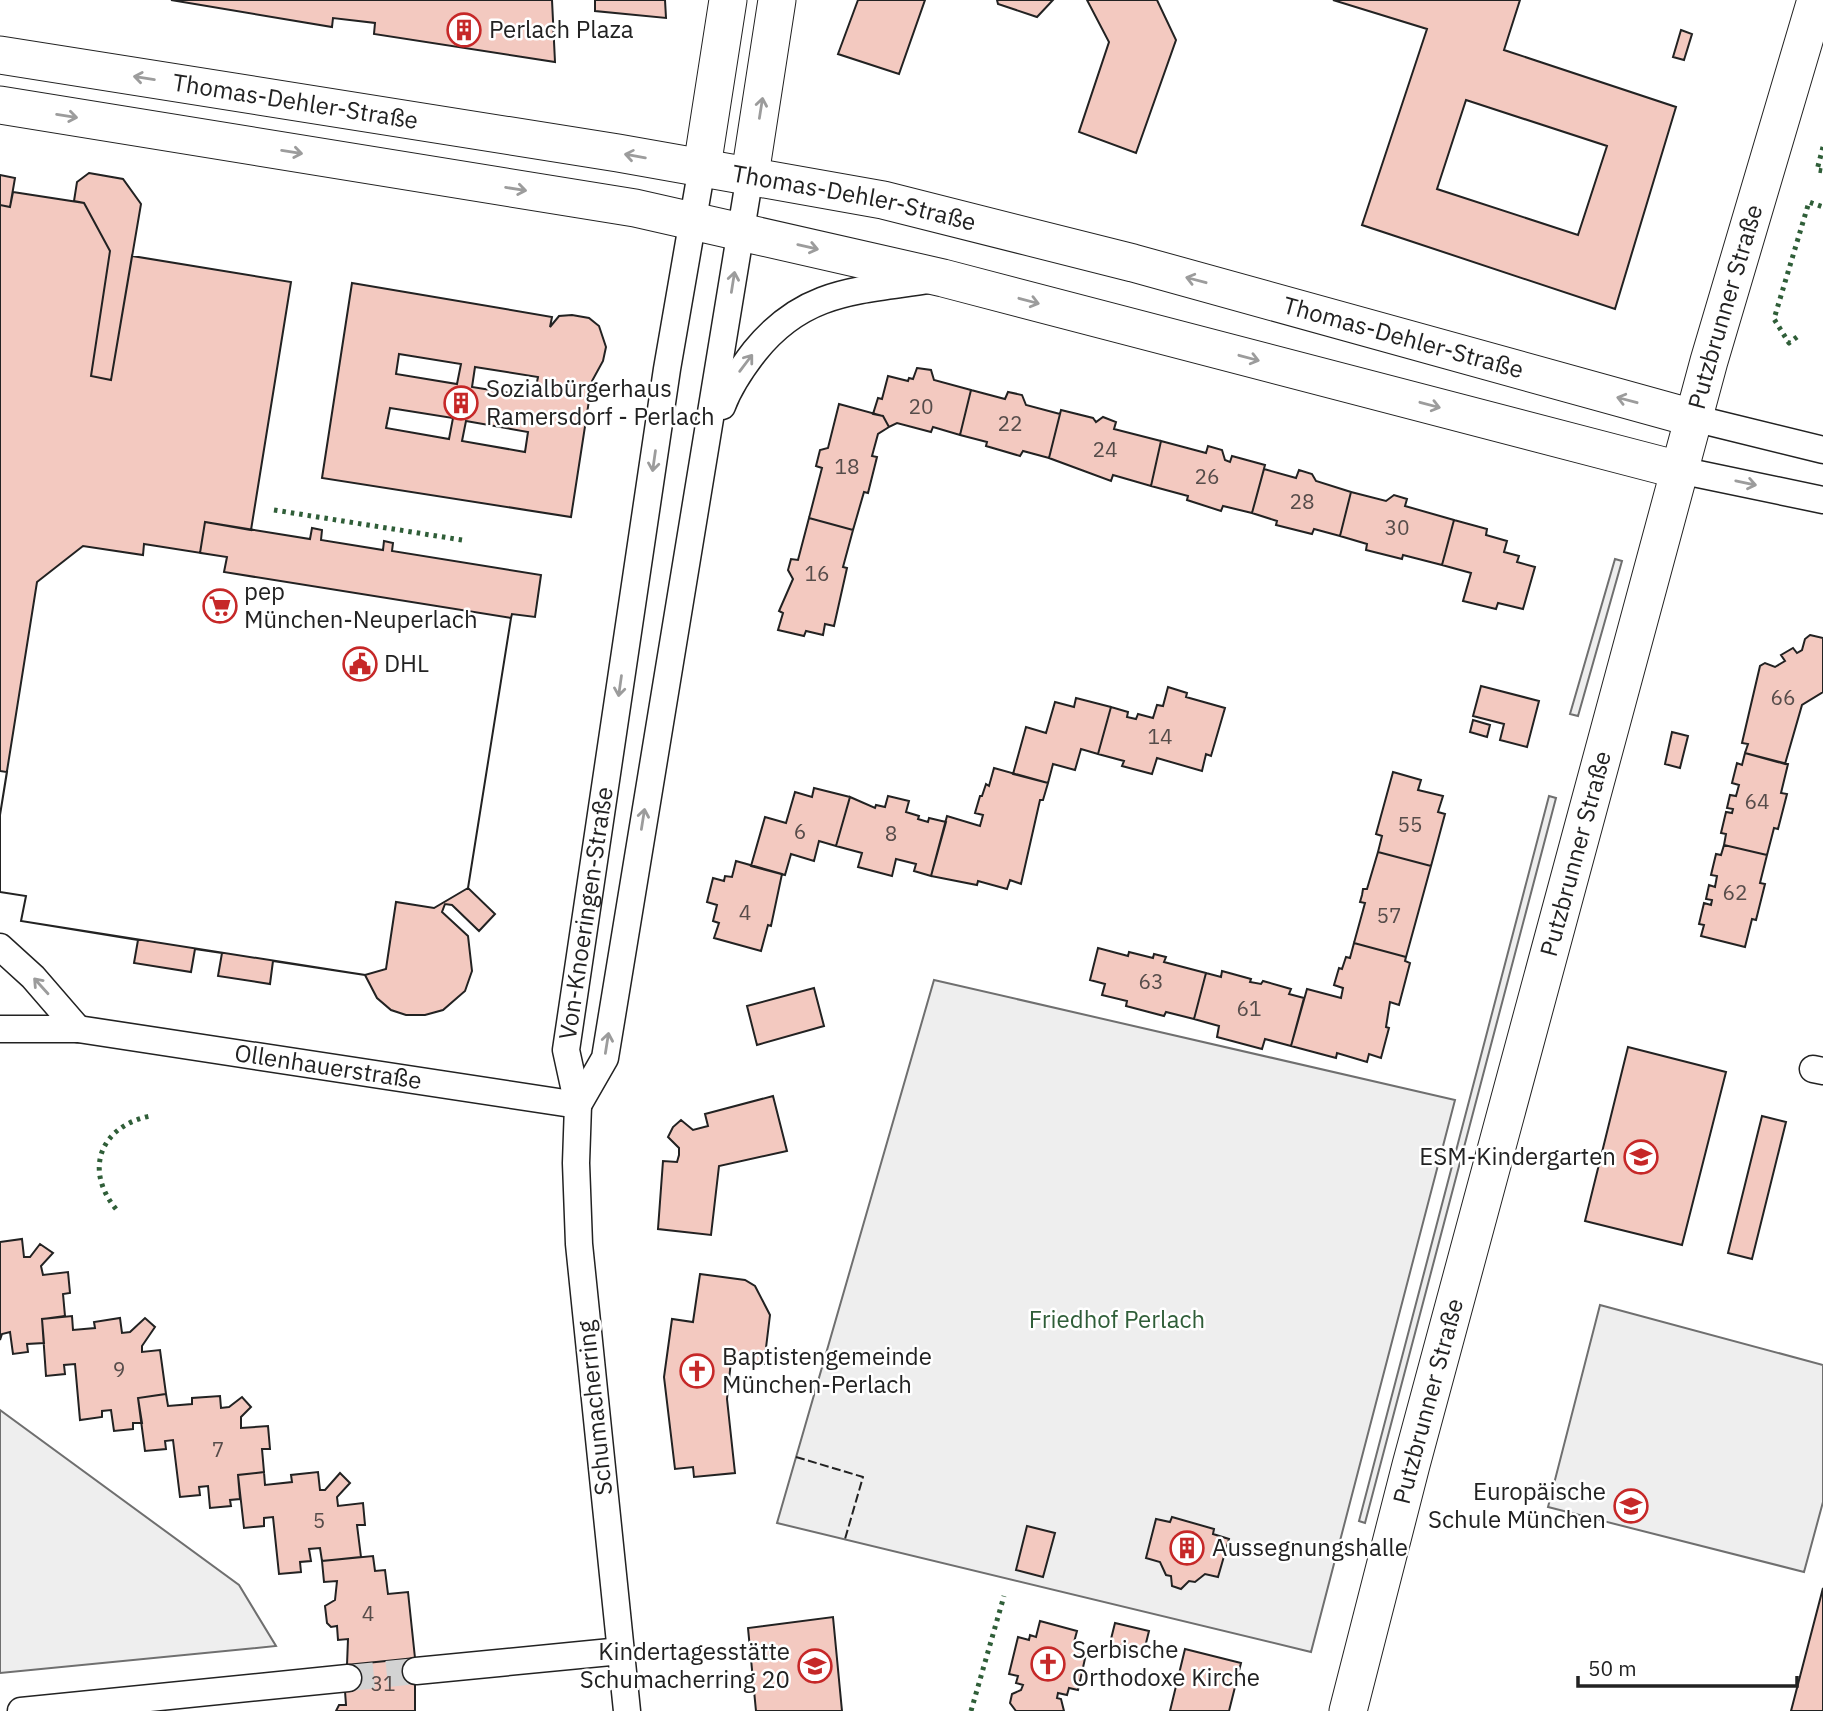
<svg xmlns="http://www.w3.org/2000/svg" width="1823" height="1711" font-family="'IBM Plex Sans',sans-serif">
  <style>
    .green { fill: #eee; stroke: #6f6f6f; stroke-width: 2 }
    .building { fill: #f3c9c0; stroke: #222; stroke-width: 2; fill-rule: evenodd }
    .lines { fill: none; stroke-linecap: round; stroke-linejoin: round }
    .street-tunnel { stroke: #d3d3d3; stroke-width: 26; stroke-dasharray: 26 13; stroke-linecap: butt }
    .street-casing { stroke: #222; stroke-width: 29 }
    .secondary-casing { stroke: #222; stroke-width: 39 }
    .street { stroke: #fff; stroke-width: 26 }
    .secondary { stroke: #fff; stroke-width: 37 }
    .hedge { stroke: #2f5e38; stroke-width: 5; stroke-dasharray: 3.5 5; stroke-linecap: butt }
    .fence { stroke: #222; stroke-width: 2; stroke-dasharray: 9 3.5; stroke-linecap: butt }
    .oneway { stroke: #9c9c9c }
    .labels { text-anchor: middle; stroke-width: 5; stroke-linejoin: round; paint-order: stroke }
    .number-label { font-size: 21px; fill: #564c4a }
    .poi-label { font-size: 24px; fill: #222; stroke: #fff; text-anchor: start }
    .street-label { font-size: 24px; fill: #222; stroke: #fff }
    .park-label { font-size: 24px; fill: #2f5e38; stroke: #fff }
  </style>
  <rect width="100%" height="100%" fill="#fff"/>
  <!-- green -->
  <path class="green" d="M1615,559L1622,561L1578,716L1570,714Z
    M1549,796L1556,798L1365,1523L1359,1521Z
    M934,980L1455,1100L1311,1652L777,1523Z
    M1600,1305L1823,1365V1502L1804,1572L1548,1507Z
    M0,1410L239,1585L276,1646L0,1673Z"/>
  <!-- building -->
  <path class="building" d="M171,0H552L555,62L374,34L375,23L333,18L332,27Z
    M595,0H665L666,18L595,11Z
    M858,0H925L899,74L838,54Z
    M997,0H1053L1037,17L998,4Z
    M1087,0H1157L1176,40L1136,153L1079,132L1109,42Z
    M1333,0H1520L1504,50L1676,107L1615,309L1362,225L1427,29ZM1466,100L1607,146L1578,235L1437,189Z
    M1681,30L1692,34L1684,60L1673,57Z
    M89,173L123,179L141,204L111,380L91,376L110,251L84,203L74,201L77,182Z
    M0,175L15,178L10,207L0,205Z
    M13,192L84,203L110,251L91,376L111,380L132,256L291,282L251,530L205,522L200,553L227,557L224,572L511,618L468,888L495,914L479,931L452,905L445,904L442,912L468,936L472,971L465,991L443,1010L425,1015H406L391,1010L377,998L365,975L273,961L270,984L218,976L222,953L195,949L191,972L134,963L138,940L21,921L26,896L0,892V815L7,772L0,771V205L10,207Z
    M352,283L552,317L550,327L559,316L572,315L589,318L599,326L606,347L603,361L592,381L571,517L322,478ZM399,354L461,364L457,384L396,374ZM475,367L538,377L534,397L472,387ZM390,408L453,418L449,439L386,428ZM466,421L528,432L525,452L462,441Z
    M917,368L931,370L934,380L971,390L960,435L933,427L931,432L897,423L889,427L883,416L873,414L878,398L882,399L888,376L908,381L909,378L913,379Z
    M971,390L1005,399L1008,392L1022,395L1026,405L1060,414L1049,458L1023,451L1020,456L986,446L987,442L960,435Z
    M839,404L883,416L889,427L878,434L872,456L877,457L868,493L864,492L853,530L809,518L822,468L816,466L820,450L828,448Z
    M1061,410L1093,418L1096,422L1103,417L1116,422L1114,429L1161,441L1151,486L1113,475L1111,481L1049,458Z
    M1161,441L1206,453L1208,446L1222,450L1225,460L1230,462L1232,456L1265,465L1252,513L1223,506L1221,511L1187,500L1188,496L1151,486Z
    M1264,469L1296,478L1299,470L1312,474L1316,481L1351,492L1340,536L1314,529L1312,534L1276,525L1277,521L1252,513Z
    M1351,492L1386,501L1394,495L1407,499L1405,506L1454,520L1442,565L1403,555L1402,559L1366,550L1367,544L1340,536Z
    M809,518L853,530L843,567L847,568L834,626L825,624L823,635L806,631L804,636L778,630L783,613L779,611L793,579L788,570L791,559L798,560Z
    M1454,520L1487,529L1486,535L1507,541L1504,552L1519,556L1517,562L1535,567L1523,609L1498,603L1496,609L1463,601L1471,573L1442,565Z
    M205,522L310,539L312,528L322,530L321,540L383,550L384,541L393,543L392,551L541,575L535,617L512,614L511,618L224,572L227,557L200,553Z
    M144,544L227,557L224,572L511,618L468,888L434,908L396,902L386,969L365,975L21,921L26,896L0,892V815L37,582L83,546L143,555Z
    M1810,635L1823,638V692L1802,705L1785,764L1745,753L1748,744L1742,743L1760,666L1765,663L1775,667L1785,661L1781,655L1793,648L1797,653L1802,650L1805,639Z
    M1481,686L1539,701L1527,747L1500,740L1504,724L1473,716Z
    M1168,687L1187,693L1186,697L1225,708L1211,756L1206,754L1202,771L1157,758L1152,774L1122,766L1124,761L1098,754L1111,707L1128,712L1127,717L1136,719L1138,714L1153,718L1157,705L1163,706Z
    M1076,698L1111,707L1098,754L1081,749L1075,770L1053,764L1048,783L1013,774L1026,727L1046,733L1055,702L1074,707Z
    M1473,720L1490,725L1487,737L1470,732Z
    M1672,732L1688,736L1680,768L1665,764Z
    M1745,753L1788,764L1781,793L1787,794L1778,829L1774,828L1767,855L1724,845L1726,834L1721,833L1726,812L1732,813L1733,809L1727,808L1730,795L1736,796L1739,785L1732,783L1737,763L1742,765Z
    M994,768L1048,783L1043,800H1040L1021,884L1010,880L1007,889L978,881L977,885L931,876L947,816L980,826L983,815L975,813L980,796H982L986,784L989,786Z
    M1393,772L1421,780L1418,790L1443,796L1438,812L1445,814L1431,866L1378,852L1382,836L1376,834Z
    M814,788L850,797L836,846L819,841L814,861L791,854L785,875L751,866L765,817L786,823L795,792L812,797Z
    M888,796L909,801L906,812L919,816L918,819L928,822L929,818L946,822L931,876L914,871L916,864L896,859L892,876L858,867L862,853L836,846L850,797L875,808L876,805L885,807Z
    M1724,845L1767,855L1760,883L1765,884L1756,920L1752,919L1745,947L1701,936L1704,925L1699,924L1704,903L1711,905L1712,900L1706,899L1709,885L1715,887L1717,876L1711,875L1716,854L1721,855Z
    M1378,852L1431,866L1406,957L1354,943L1365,903L1360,902L1362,895L1363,889H1367Z
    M736,861L782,874L771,926L768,925L761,951L714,938L719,923L713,921L717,905L707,902L713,878L724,881L725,876L732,877Z
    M1354,943L1406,957L1405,961L1410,963L1399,1005L1390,1002L1386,1027L1389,1028L1381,1058L1369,1054L1367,1062L1337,1053L1336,1058L1291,1046L1307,989L1341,998L1343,988L1334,985L1339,968L1342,969L1346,957L1350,958Z
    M1098,948L1128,956L1129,952L1153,958L1154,954L1166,957L1164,962L1206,973L1194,1019L1166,1012L1164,1016L1126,1006L1127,1001L1102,995L1105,984L1090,980Z
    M1222,971L1251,979L1250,982L1261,984L1263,981L1291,989L1289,994L1304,998L1291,1046L1265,1039L1262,1049L1217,1037L1219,1026L1194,1019L1206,973L1221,977Z
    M814,988L824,1026L757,1045L747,1006Z
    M1628,1047L1726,1072L1682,1245L1585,1221Z
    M773,1096L787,1151L719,1166L711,1235L658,1229L663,1161L677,1162L679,1155V1148L668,1137L673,1127L681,1120L693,1130L708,1126L705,1114Z
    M1762,1116L1786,1122L1752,1259L1728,1253Z
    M22,1239L24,1257H30L40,1244L53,1253L41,1266L43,1275L68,1272L70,1293L63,1294L65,1316L42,1319L44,1343L27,1344L28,1352L13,1354L10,1332L2,1334L0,1340V1242Z
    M700,1274L745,1280L755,1286L770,1315L764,1364L731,1361L727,1399L735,1473L694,1477L693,1467L675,1469L664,1377L672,1319L693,1322Z
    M72,1316L73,1330L95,1328L94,1322L120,1318L122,1333L130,1332L145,1318L155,1327L142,1346V1352L160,1350L166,1394L138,1398L142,1423H133V1429L114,1431L111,1410L102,1411V1417L80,1420L75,1364L64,1365L65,1374L46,1376L42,1319Z
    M166,1394L168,1406L192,1404V1398L220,1396L221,1408L229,1407L242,1397L251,1407L241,1417V1428L268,1426L270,1449H262L264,1472L238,1475L240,1499L230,1500L231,1506L210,1508L208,1486L199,1487L200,1495L180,1497L173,1440L165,1441L166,1449L145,1451L138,1398Z
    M264,1472L265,1485L292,1482L291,1475L318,1472L320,1490H325L340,1473L350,1483L337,1497L338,1506L363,1503L365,1525H357L361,1557L322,1561L320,1548L309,1549L311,1561L300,1562L301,1572L279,1574L273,1517L264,1518V1526L244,1528L238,1475Z
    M1172,1517L1214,1529L1213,1534L1229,1539L1218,1577L1205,1574L1195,1582L1189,1581L1181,1589L1172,1586L1171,1576L1166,1575L1160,1562L1146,1558L1156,1519L1170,1522Z
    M1027,1526L1055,1533L1043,1577L1016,1570Z
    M373,1556L375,1571L385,1570L388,1594L408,1592L415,1658L347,1665L348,1639L338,1640L337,1626L331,1627L327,1623L325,1606L335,1600L337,1581L324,1582L322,1561Z
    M1823,1588V1711H1791Z
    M833,1617L842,1711H756L748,1628Z
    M1040,1621L1077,1631L1073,1646L1086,1654L1078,1690L1069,1688L1067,1695L1058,1693L1057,1698L1061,1699L1064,1711H1016L1010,1703L1012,1694L1021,1690L1023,1685L1016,1683L1018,1676L1009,1674L1018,1637L1029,1640L1030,1635L1036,1637Z
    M1115,1623L1149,1631L1144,1651L1110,1643Z
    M1185,1649L1241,1663L1229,1711H1170Z
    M415,1658V1711H336L339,1705H346L345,1691H352L347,1665Z"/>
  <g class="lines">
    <!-- street-tunnel -->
    <path class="street-tunnel" d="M348,1678L416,1671"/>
    <defs>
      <g id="street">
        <path d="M722,406C730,385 741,369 755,351C804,290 857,291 929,280"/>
        <path d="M1693,418L1823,450"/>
        <path d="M1679,470L1823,500"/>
        <path d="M0,947L33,977L78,1029"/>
        <path id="s1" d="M0,1029H78L578,1105"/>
        <path d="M1813,1069L1823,1071"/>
        <path d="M578,1105L605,1058L750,175"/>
        <path d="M416,1671L621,1651"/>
        <path d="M21,1711L348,1678"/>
        <path id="s2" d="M627,1711L579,1244L576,1163L578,1105L566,1050L667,369L702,167"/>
      </g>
      <g id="secondary">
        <path id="s3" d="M0,55L618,153L883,200L1133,263L1693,418"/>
        <path d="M0,105L635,208L943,278L1679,470"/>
        <path d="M702,167L728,0"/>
        <path d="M750,175L777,0"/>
        <path id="s4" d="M1348,1711L1411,1465L1709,361L1816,0"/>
      </g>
    </defs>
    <!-- street casing -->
    <use href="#street" class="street-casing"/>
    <!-- secondary casing -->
    <use href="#secondary" class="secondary-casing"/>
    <!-- street -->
    <use href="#street" class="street"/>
    <!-- secondary -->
    <use href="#secondary" class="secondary"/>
    <!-- hedge -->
    <path class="hedge" d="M1823,147L1817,170L1823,171
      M1797,337L1789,343L1774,319L1809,202L1823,207
      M274,510L462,540
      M116,1209C83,1169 101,1126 150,1116
      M971,1711L1004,1596"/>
    <!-- fence -->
    <path class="fence" d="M796,1457L863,1477L845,1539"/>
  </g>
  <!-- one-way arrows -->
  <defs><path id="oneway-shaft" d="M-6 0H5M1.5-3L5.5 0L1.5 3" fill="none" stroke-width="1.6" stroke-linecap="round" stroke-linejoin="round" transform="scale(1.75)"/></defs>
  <g class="oneway">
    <use href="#oneway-shaft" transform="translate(144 78) rotate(-171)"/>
    <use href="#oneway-shaft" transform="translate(761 108) rotate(-81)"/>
    <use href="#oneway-shaft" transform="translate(67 116) rotate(9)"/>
    <use href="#oneway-shaft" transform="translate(292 152) rotate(9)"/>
    <use href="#oneway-shaft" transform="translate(635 156) rotate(-170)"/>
    <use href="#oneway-shaft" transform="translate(516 189) rotate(9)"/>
    <use href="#oneway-shaft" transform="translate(808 247) rotate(13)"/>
    <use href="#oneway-shaft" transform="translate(1196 280) rotate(-165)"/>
    <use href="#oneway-shaft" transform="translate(733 282) rotate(-81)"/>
    <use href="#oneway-shaft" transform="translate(1029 301) rotate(15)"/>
    <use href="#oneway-shaft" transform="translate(1249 358) rotate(15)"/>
    <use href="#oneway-shaft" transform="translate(746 363) rotate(-53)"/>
    <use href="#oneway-shaft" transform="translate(1627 400) rotate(-165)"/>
    <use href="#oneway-shaft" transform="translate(1430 405) rotate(15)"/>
    <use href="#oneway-shaft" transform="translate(654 461) rotate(98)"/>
    <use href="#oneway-shaft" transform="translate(1746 483) rotate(12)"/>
    <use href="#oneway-shaft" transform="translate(620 686) rotate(98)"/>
    <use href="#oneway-shaft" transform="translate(643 819) rotate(-81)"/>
    <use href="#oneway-shaft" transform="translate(41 986) rotate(-132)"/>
    <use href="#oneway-shaft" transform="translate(607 1043) rotate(-81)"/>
  </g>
  <!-- icons -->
  <defs>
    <symbol id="building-ring" viewBox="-11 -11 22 22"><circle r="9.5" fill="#fff" stroke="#c62828" stroke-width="1.5"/><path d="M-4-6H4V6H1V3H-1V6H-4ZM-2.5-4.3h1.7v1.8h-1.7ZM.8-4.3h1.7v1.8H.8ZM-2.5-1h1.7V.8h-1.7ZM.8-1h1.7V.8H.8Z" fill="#c62828"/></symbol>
    <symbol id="supermarket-ring" viewBox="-11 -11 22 22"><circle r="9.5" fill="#fff" stroke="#c62828" stroke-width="1.5"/><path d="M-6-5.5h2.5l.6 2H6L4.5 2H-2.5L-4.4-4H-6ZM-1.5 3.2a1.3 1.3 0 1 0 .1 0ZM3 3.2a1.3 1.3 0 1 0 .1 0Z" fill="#c62828"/></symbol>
    <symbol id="civic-ring" viewBox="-11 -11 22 22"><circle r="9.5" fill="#fff" stroke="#c62828" stroke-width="1.5"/><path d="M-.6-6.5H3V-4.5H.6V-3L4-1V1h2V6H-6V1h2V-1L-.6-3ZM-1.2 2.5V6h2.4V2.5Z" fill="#c62828"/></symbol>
    <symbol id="school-ring" viewBox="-11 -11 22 22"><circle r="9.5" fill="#fff" stroke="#c62828" stroke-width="1.5"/><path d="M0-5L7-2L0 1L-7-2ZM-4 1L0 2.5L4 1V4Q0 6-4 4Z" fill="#c62828"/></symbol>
    <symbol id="church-ring" viewBox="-11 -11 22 22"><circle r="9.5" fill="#fff" stroke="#c62828" stroke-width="1.5"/><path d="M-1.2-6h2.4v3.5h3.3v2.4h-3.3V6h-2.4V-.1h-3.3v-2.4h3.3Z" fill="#c62828"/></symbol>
  </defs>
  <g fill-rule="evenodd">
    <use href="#building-ring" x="445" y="11" width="38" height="38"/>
    <use href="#building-ring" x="442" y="384" width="38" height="38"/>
    <use href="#supermarket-ring" x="201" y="587" width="38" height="38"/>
    <use href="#civic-ring" x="341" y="645" width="38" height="38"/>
    <use href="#school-ring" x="1622" y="1138" width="38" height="38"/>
    <use href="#church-ring" x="678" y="1352" width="38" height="38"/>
    <use href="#school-ring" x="1612" y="1487" width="38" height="38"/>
    <use href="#building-ring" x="1168" y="1529" width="38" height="38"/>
    <use href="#church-ring" x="1029" y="1645" width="38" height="38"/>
    <use href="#school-ring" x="796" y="1647" width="38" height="38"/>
  </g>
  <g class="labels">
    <!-- number labels -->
    <g class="number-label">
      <text x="921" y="414">20</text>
      <text x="1010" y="431">22</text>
      <text x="1105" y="457">24</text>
      <text x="847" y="474">18</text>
      <text x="1207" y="484">26</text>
      <text x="1302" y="509">28</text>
      <text x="1397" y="535">30</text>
      <text x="817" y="581">16</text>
      <text x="1783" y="705">66</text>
      <text x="1160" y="744">14</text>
      <text x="1757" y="809">64</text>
      <text x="1410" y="832">55</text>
      <text x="800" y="839">6</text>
      <text x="891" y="841">8</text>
      <text x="1735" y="900">62</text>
      <text x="745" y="920">4</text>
      <text x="1389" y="923">57</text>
      <text x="1151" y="989">63</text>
      <text x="1249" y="1016">61</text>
      <text x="119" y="1377">9</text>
      <text x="218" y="1457">7</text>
      <text x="319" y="1528">5</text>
      <text x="368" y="1621">4</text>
      <text x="383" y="1691">31</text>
    </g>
    <!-- poi labels -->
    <g class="poi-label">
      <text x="489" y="38">Perlach Plaza</text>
      <text x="486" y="397">Sozialbürgerhaus<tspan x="486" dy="28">Ramersdorf - Perlach</tspan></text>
      <text x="244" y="600">pep<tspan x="244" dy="28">München-Neuperlach</tspan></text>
      <text x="384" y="672">DHL</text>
      <text x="1616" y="1165" text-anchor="end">ESM-Kindergarten</text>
      <text x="722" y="1365">Baptistengemeinde<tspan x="722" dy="28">München-Perlach</tspan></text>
      <text x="1606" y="1500" text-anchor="end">Europäische<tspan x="1606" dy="28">Schule München</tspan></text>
      <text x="1212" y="1556">Aussegnungshalle</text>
      <text x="1072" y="1658">Serbische<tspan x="1072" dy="28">Orthodoxe Kirche</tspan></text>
      <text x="790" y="1660" text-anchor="end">Kindertagesstätte<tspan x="790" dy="28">Schumacherring 20</tspan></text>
    </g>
    <!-- street labels -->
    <g class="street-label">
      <text dy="8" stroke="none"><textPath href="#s3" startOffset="299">Thomas-Dehler-Straße</textPath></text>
      <text dy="8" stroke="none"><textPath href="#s3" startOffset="866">Thomas-Dehler-Straße</textPath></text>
      <text dy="8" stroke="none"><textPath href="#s4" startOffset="1454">Putzbrunner Straße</textPath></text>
      <text dy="8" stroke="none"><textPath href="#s3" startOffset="1433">Thomas-Dehler-Straße</textPath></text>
      <text dy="8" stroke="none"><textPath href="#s4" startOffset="887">Putzbrunner Straße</textPath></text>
      <text dy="8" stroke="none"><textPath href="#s2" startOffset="803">Von-Knoeringen-Straße</textPath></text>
      <text dy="8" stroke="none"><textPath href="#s1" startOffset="331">Ollenhauerstraße</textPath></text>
      <text dy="8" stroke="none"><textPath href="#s4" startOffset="320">Putzbrunner Straße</textPath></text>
      <text transform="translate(595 1408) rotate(-96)" y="8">Schumacherring</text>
    </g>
    <!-- park labels -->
    <g class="park-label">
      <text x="1117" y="1328">Friedhof Perlach</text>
    </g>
  </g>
  <!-- scale -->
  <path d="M1578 1676v10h219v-10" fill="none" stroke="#222222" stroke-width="3.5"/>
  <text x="1588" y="1676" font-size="21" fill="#222222" stroke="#ffffff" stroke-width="5" paint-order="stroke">50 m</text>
</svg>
